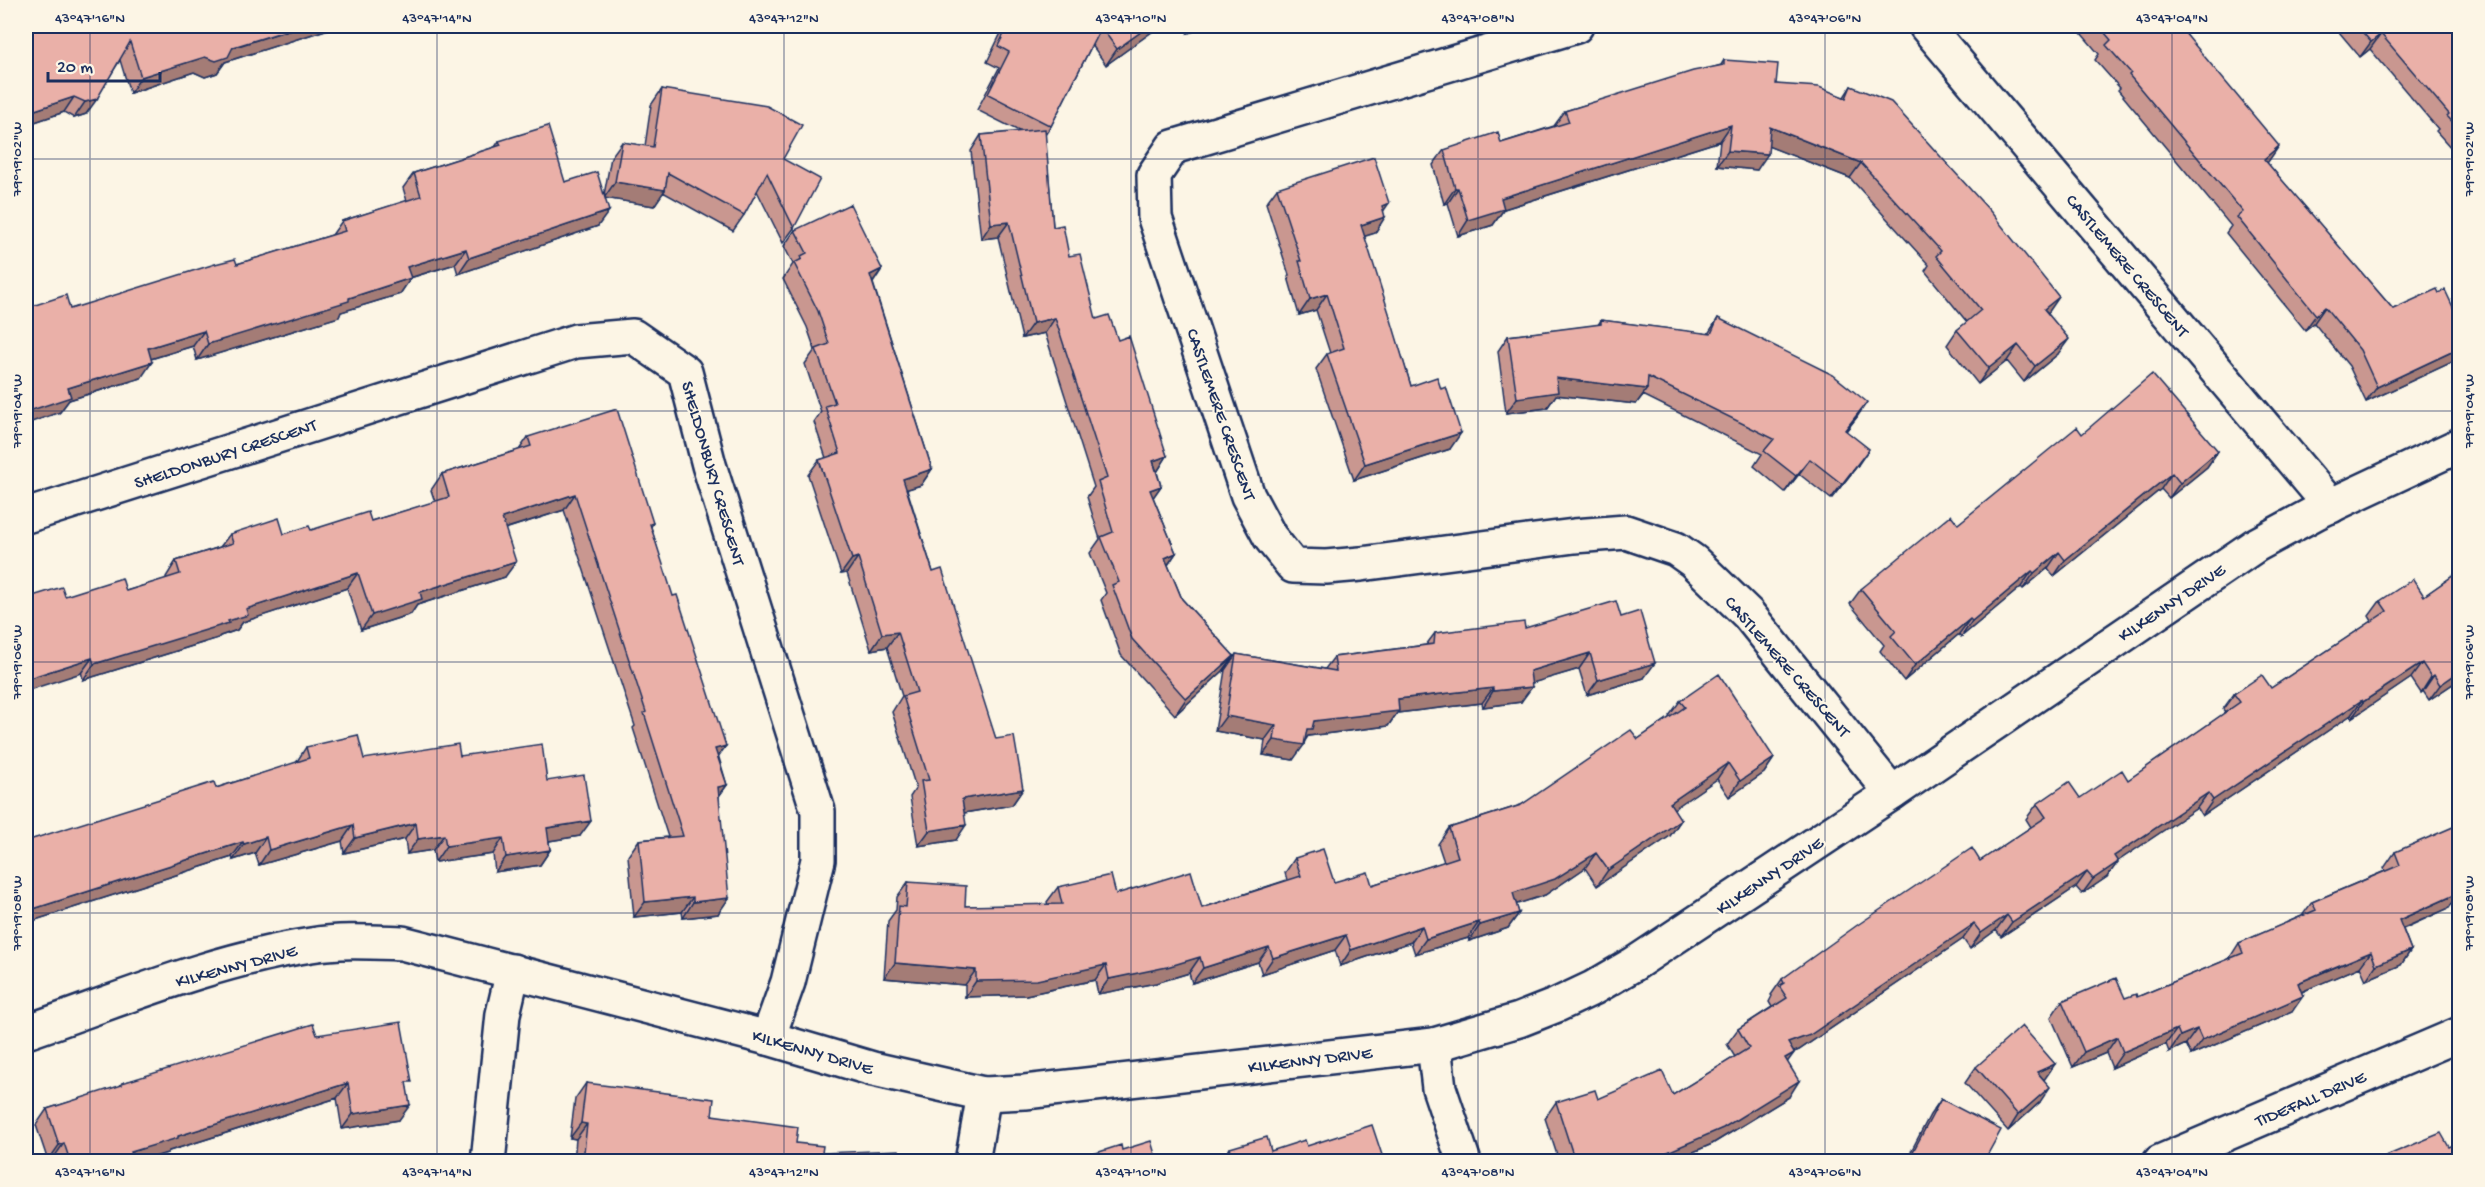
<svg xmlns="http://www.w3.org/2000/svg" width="2485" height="1187" font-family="'Gochi Hand',sans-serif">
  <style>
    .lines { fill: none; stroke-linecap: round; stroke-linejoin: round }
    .minor-casing { stroke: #1b2f5e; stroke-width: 38 }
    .tertiary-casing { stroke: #1b2f5e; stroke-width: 38 }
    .minor { stroke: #fcf5e5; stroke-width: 33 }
    .tertiary { stroke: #fcf5e5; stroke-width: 33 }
    .wall { fill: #c99790; stroke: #1b2f5e; stroke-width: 1.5 }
    .shaded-wall { fill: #a47b76; stroke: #1b2f5e; stroke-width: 1.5 }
    .building { fill: #eab0a8; stroke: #1b2f5e; stroke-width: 1.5 }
    .ticks { fill: none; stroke: #1b2f5e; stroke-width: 1.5; stroke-opacity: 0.45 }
    .labels { text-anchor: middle; stroke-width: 4.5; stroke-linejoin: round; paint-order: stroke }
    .street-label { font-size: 18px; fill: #1b2f5e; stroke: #fcf5e5 }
    .neatline { fill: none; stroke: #1b2f5e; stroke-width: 2 }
    .ticks-label { font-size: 15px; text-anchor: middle; fill: #1b2f5e }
  </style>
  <rect width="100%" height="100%" fill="#fcf5e5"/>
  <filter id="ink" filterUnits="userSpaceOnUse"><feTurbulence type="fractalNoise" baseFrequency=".0167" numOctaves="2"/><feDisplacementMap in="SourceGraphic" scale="12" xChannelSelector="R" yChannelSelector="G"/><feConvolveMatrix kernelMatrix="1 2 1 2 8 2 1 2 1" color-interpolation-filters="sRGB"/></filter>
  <g filter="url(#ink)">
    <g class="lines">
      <defs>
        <path id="minor" d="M1576,26L1173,147L1154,175L1155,218L1248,496L1270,537L1293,566L1326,567L1361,564L1574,536L1626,532L1676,549L1693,561L1748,614L1892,793
          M1926,26L2331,506
          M26,516L576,341L633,336L685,372L709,465L818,811V860L788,982L768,1038
          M1434,1045L1439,1088L1464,1162
          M488,1162L503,1014L513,971
          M972,1162L984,1094
          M2160,1162L2460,1034"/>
        <path id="tertiary" d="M26,1032C119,1000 213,960 311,945C341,940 372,942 402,943L768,1038L873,1069L984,1094L1025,1092L1434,1045L1519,1020L1557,1005L1593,988L1634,964L1892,793L2256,545L2317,512L2460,445"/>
      </defs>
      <!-- minor casing -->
      <use href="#minor" class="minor-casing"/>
      <!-- tertiary casing -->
      <use href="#tertiary" class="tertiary-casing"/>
      <!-- minor -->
      <use href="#minor" class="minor"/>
      <!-- tertiary -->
      <use href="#tertiary" class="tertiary"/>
    </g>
    <!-- wall -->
    <path class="wall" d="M26,26H338L225,62L217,73L205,77L194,72L130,93L120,60L86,114L74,118L64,112L26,125Z
      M1006,26H1160L1106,65L1092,45L1051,126L1045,135L1053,227L1069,256L1096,319L1118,340L1167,456L1157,472L1161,486L1153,497L1176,553L1168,565L1182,599L1234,656L1223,671L1175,715L1121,655L1101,600L1106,593L1090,553L1100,539L1087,497L1094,487L1045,333L1022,338L998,237L981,239L971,151L981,135L1021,132L977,110L999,68L987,62L1002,31Z
      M1185,26H1211L1188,33Z
      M2075,26H2185L2182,28L2267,163L2393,309L2439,293L2460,322V358L2459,359L2366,402L2349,366L2314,323L2305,330L2226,233L2231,226L2118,90L2120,88L2095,60L2099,54Z
      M2334,26H2450L2460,36V158L2436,131L2438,129L2370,49L2360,57Z
      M1724,60L1776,84L1844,97L1851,86L2047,313L2058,354L2024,382L2007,361L1978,384L1947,345L1957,330L1967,322L1925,271L1929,265L1850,178L1768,146L1757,170L1717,166L1720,141L1504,209L1493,225L1458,236L1448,203L1444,204L1433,165L1444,150L1501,143L1554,126L1565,111L1721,65Z
      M662,89L783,159L794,228L783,243L757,191L744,215L733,231L663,192L654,206L605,198L598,226L458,274L455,264L410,278L400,294L341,312L339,317L197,360L193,346L151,359L141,378L69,400L60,412L70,309L237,264L332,235L342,221L407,201L403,188L414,173L495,147L499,141L565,182L604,195L611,157L622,142L645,146L651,105Z
      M1277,188L1383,211L1375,233L1364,236L1411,386L1450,449L1354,480L1316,369L1327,354L1330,353L1316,310L1299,315L1288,277L1289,275L1266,203Z
      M795,230L882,269L873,283L932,469L921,485L907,489L933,572L996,739L1023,789L1012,805L964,813L956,840L918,846L910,797L916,788L892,712L902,696L887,647L871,650L847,573L841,574L808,475L819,460L826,458L814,422L821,412L805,364L815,350L807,327L783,279L793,264L784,246Z
      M1718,318L1857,417L1846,431L1858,465L1831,499L1799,474L1785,492L1754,466L1762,454L1643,395L1636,404L1556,395L1547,408L1506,413L1498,351L1508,336L1598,325L1601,320L1708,334Z
      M2082,434L2218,451L2207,467L2169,498L2161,489L2054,576L2048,568L2023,589L2021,587L1961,637L1959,634L1904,681L1880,651L1884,645L1850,604L1861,589L1958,524Z
      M528,437L653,523L651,527L727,785L719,796L718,914L683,918L682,912L634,917L628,856L639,840L668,837L633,728L635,726L564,510L505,529V577L417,605L411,614L361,630L347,588L243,622L237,630L220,636L218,638L83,680L65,596L126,591L166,579V577L176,561L220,547L230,534H284L371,521L435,502L431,490L442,474L519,450Z
      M2460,571V679L2429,700L2423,691L2421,693L2411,678L2352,718L2351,715L2202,816L2197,808L2118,861L2107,877L2082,894L2076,887L2001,937L1996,930L1970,949L1963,939L1799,1050L1793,1052L1787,1062L1789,1097L1712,1144L1672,1161H1559L1545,1118L1556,1102L1673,1095L1735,1057L1727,1044L1738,1029L1772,1007L1769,1002L1772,996L1771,995L1782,979L1980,861L2031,827L2026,819L2037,804L2080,798L2128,780L2225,713L2223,709L2234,694L2271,688L2372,621L2369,616L2380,601L2424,596Z
      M1621,617L1644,678L1587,695L1579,669L1531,683L1521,702L1483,707L1482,703L1397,713L1388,726L1308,736L1293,760L1263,755L1265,740L1215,731L1225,670L1236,654L1325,669L1334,657L1426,645L1435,633L1525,628Z
      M1680,701L1774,758L1764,773L1729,797L1717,779L1673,809L1681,820L1670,836L1597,886L1585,868L1545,895L1516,904L1519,913L1508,928L1469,941L1468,938L1415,954L1411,942L1340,966L1335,950L1262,974L1258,962L1192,983L1189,973L1156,983L1098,994L1095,980L1026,995L965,997V985L884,978L888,921L896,910L897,897L908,882L965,906L1048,905L1047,902L1058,887L1116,894L1202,908L1287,880L1285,873L1295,858L1334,882L1372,885L1444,862L1438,844L1449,828L1521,805L1638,739L1670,717L1669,716Z
      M306,747L364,759L460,756L547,781L580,836L549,841L550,850L540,865L495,872L493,854L435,862L433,850L407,854L405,839L344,853L342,841L259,865L255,853L233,860L232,857L26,923V841L216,788L296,763Z
      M2395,852L2459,893L2449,908L2403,929L2411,950L2401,965L2366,980L2360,967L2319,984L2302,992L2292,1012L2191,1055L2186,1044L2169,1052L2166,1044L2112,1068L2106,1053L2073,1067L2051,1017L2062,1001L2125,998L2137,997L2229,959L2239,943L2302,916L2312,902L2385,871L2384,868Z
      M317,1035L407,1088L399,1120L342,1129L337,1098L169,1151L167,1153L141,1161H54L53,1159L48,1161L36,1125L47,1109L119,1087L122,1083Z
      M1976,1067L2044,1080L2040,1102L2008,1131L1965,1083Z
      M586,1083L712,1115L796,1143L822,1153L899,1161H574L576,1139L570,1138L575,1099Z
      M1941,1099L1984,1161H1906L1930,1115Z
      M1307,1146L1384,1161H1221L1230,1148L1271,1151Z"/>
    <!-- shaded-wall -->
    <path class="shaded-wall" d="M301,26H338L225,62L217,73L205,77L194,72L130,93L141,77Z
      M1149,26H1160L1106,65L1117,49Z
      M1193,26H1211L1188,33Z
      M2381,34L2370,49L2360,57L2371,42Z
      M74,97L64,112L26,125V113Z
      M97,99L86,114L74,118L85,102Z
      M1731,125L1720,141L1504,209L1493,225L1458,236L1468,220L1501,198Z
      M1770,127L1861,163L1850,178L1760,143Z
      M2279,146L2268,162L2253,174L2264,159Z
      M1728,151L1768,154L1757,170L1717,166Z
      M615,182L665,190L654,206L604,198Z
      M1455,188H1458L1448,203L1444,204Z
      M1389,203L1378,219L1382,206Z
      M609,211L598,226L458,274L469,258Z
      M1385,217L1375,233L1350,241L1361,225Z
      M1009,222L998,237L981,239L991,224Z
      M466,249L455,264L396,282L407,267Z
      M882,269L871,284L870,275Z
      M411,278L400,294L341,312L339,317L197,360L208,344Z
      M1327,294L1316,310L1299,315L1310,299Z
      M2059,297L2048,313L2044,309Z
      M2325,307L2314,323L2305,330L2316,315Z
      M1055,318L1045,333L1022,338L1033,323Z
      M204,331L193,346L137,363L148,348Z
      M2069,339L2058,354L2024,382L2035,366Z
      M2018,345L2007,361L1978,384L1989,368Z
      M2460,348V358L2459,359L2366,402L2377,387Z
      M152,362L141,378L69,400L60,412L26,424V412L68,388Z
      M1556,378L1647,389L1636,404L1556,395L1547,408L1506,413L1517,398Z
      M1867,402L1857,417L1834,446L1845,430Z
      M1461,433L1450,449L1354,480L1365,464Z
      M1869,449L1858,465L1831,499L1842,484Z
      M2218,451L2207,467L2169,498L2180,483Z
      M1167,456L1157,472L1153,461Z
      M1810,459L1799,474L1785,492L1796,476Z
      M932,469L921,485L892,494L903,479Z
      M2172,473L2161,489L2054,576L2065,560Z
      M1161,486L1150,502V490Z
      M575,494L564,510L491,533L502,518Z
      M2059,552L2048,568L2023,589L2034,573Z
      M1176,553L1165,569V558Z
      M858,557L847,573L841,574L852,559Z
      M516,562L505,577L417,605L411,614L361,630L372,615L420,592Z
      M2032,571L2021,587L1961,637L1972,621Z
      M358,573L347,588L243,622L237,630L220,636L218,638L83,680L94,664L228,621L246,609Z
      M1970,619L1959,634L1904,681L1915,665Z
      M898,632L887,647L871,650L882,634Z
      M1590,653L1579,669L1519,687L1530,671Z
      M1234,656L1223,671L1175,715L1186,699Z
      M92,658L81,673L26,691V679Z
      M1655,663L1644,678L1587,695L1598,680Z
      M2422,663L2411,678L2352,718L2363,702Z
      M2460,671V679L2429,700L2440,685Z
      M2434,675L2423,691L2421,693L2431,677Z
      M1532,687L1521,702L1483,707L1493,691Z
      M1493,688L1482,703L1397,713L1388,726L1308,736L1302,744L1304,745L1293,760L1263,755L1274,740L1307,729L1314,721L1398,699Z
      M2362,700L2351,715L2202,816L2213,800Z
      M1226,716L1276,725L1265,740L1215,731Z
      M726,746L715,761V749Z
      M1774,758L1764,773L1729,797L1740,781Z
      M1728,763L1717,779L1659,819L1670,803Z
      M727,785L716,800L718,787Z
      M1023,789L1012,805L951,815L962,799Z
      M2208,793L2197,808L2103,871L2114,856Z
      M1681,820L1670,836L1597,886L1608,870Z
      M591,821L580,836L536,843L547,828Z
      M416,823L405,839L344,853L355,838Z
      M353,825L342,841L259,865L269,850Z
      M966,825L956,840L918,846L929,831Z
      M444,835L433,850L407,854L418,839Z
      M266,837L255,853L233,860L244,844Z
      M503,838L493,854L435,862L446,846Z
      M243,842L232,857L26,923V914L33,909Z
      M550,850L540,865L495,872L506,857Z
      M1596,853L1585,868L1545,895L1502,909L1513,893Z
      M2118,862L2107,877L2082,894L2093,879Z
      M2087,872L2076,887L2001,937L2012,922Z
      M2460,881V892L2455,883Z
      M2459,893L2449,908L2388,935L2399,920Z
      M693,897L682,912L634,917L645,902Z
      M729,898L718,914L683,918L693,902Z
      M1519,913L1508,928L1469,941L1480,925Z
      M2007,915L1996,930L1970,949L1981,933Z
      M1479,922L1468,938L1415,954L1426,939Z
      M1974,924L1963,939L1799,1050L1777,1059L1788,1043Z
      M1422,926L1411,942L1340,966L1351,950Z
      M1346,935L1335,950L1262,974L1273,958Z
      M1269,947L1258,962L1192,983L1203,968Z
      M2411,950L2401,965L2366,980L2376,965Z
      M2371,952L2360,967L2287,998L2298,983Z
      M1200,957L1189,973L1156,983L1098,994L1109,979Z
      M895,963L976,970L965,985L884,978Z
      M1106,965L1095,980L1026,995L965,997L976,981Z
      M2303,996L2292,1012L2191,1055L2202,1040Z
      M2177,1029L2166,1044L2112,1068L2123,1052Z
      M2197,1029L2186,1044L2169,1052L2180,1036Z
      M2117,1037L2106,1053L2073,1067L2084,1052Z
      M1794,1053L1783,1068L1785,1058Z
      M2055,1064L2044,1080L2037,1072Z
      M1799,1081L1789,1097L1712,1144L1672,1161H1647Z
      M348,1083L337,1098L169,1151L167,1153L141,1161H125L131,1152L178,1136Z
      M2050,1087L2040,1102L2008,1131L2018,1115Z
      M410,1105L399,1120L342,1129L353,1114Z
      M581,1123L587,1124L576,1139L570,1138Z
      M64,1143L53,1159L48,1161L59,1145Z"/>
    <!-- building -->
    <path class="building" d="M26,26H301L233,47L228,57L216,61L205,57L141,77L130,42L97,99L85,102L74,97L26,113Z
      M1008,26H1149L1117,49L1101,27L1051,126L988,94L1009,52L998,46Z
      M2099,26H2179L2279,146L2264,159L2393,309L2437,289L2439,293L2445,290L2460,322V348L2377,387L2360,350L2325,307L2316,315L2237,217L2243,212L2129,75L2131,73L2106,45L2111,40Z
      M2357,26H2450L2460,36V130L2447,116L2449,114L2381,34L2371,42Z
      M1724,60L1778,64L1776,84L1819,87L1846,98L1851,86L1891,102L1990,211L2059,297L2044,309L2069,339L2035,366L2018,345L1989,368L1957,330L1981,310L1936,256L1941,251L1861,163L1770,127L1768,154L1728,151L1731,125L1501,198L1504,209L1468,220L1458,188H1455L1444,150L1498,132L1501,143L1569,122L1565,111L1693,71L1724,65Z
      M662,89L767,106L802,125L783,159L820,179L794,228L767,173L744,215L668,173L665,190L615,182L622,142L653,147Z
      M548,126L565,182L597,172L609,211L469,258L466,249L407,267L411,278L349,298V301L208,344L204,331L148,348L152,362L68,388L71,397L26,412V308L66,295L70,309L215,264L235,259L237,264L345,231L342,221L421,196L414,173L501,145L499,141Z
      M1045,129L1053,227L1063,225L1069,256L1080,254L1096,319L1109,315L1118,340L1129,336L1167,456L1153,461L1161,486L1150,490L1176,553L1165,558L1182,599L1234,656L1186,699L1132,639L1112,585L1119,582L1101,537L1113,532L1098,482L1107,478L1055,318L1033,323L1009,222L991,224L981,135Z
      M1374,157L1389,203L1382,206L1385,217L1361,225L1389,313L1411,386L1437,377L1441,389L1446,387L1461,433L1365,464L1327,354L1344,348L1327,294L1310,299L1299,261H1301L1277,188Z
      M850,204L882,269L870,275L932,469L903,479L933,572L942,569L996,739L1014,736L1023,789L962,799L966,825L929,831L921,781L929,780L903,696L917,692L898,632L882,634L858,557L852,559L819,460L840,453L825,406L835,403L816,349L829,344L818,311L794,263L802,259L801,256L807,253L795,230Z
      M1718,318L1833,375L1867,402L1845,430L1869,449L1842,484L1810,459L1796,476L1764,451L1774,439L1648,377L1647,389L1556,378L1558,392L1517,398L1508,336L1601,324V320L1711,334Z
      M2152,374L2218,451L2180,483L2172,473L2065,560L2059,552L2034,573L2032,571L1972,621L1970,619L1915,665L1891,636L1896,631L1861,589L1951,515L1958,524L2077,427L2082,434Z
      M617,409L653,523L650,524L673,596L677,595L726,746L715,749L727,785L718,787L729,898L693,902V897L645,902L639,840L683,836L644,713L646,712L575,494L502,518L516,562L420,592L422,599L372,615L358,573L246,609L248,615L228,621L229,623L94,664L92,658L26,679V598L62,587L65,596L122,578L126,591L180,574L176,561L233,543L230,534L279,518L284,534L309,526L311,530L368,512L371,521L449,497L442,474L531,446L528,437Z
      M2460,571V671L2440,685L2434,675L2431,677L2422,663L2363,702L2362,700L2213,800L2208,793L2114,856L2118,862L2093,879L2087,872L2012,922L2007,915L1981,933L1974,924L1810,1035L1788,1043L1794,1053L1785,1058L1799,1081L1723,1128L1647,1161H1575L1556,1102L1595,1090L1598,1099L1662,1071L1673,1095L1749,1048L1738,1029L1787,998L1779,986L1784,983L1782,979L1856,926L1972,848L1980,861L2046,817L2037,804L2069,782L2080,798L2122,770L2128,780L2240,702L2234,694L2262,675L2271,688L2387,611L2380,601L2413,579L2424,596Z
      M1616,601L1621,617L1640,611L1655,663L1598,680L1590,653L1530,671L1532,687L1493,691V688L1398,699L1399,711L1314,721L1312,729H1307L1304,745L1274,740L1276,725L1226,716L1236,654L1336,671L1334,657L1434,644L1435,633L1524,622L1525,628Z
      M1719,674L1774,758L1740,781L1728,763L1670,803L1681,820L1608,870L1596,853L1555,879L1513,893L1519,913L1480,925L1479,922L1426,939L1422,926L1351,950L1346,935L1273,958L1269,947L1203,968L1200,957L1167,967L1109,979L1106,965L1037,980L976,981V970L895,963L899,906L906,907L908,882L966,886L965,906L1062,904L1058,887L1111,875L1116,894L1191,871L1202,908L1301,876L1295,858L1323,849L1334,882L1368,872L1372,885L1458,857L1449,828L1521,805L1631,730L1638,739L1685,707L1680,701Z
      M358,735L364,759L458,744L460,756L542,744L547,781L584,775L591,821L547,828L550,850L506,857L503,838L446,846L444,835L418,839L416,823L355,838L353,825L269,850L266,837L244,844L243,842L33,909V911L26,914V841L214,782L216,788L309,758L306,747Z
      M2460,824V881L2455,883L2459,893L2399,920L2411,950L2376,965L2371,952L2330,969L2298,983L2303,996L2202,1040L2197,1029L2180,1036L2177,1029L2123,1052L2117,1037L2084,1052L2062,1001L2116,978L2125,998L2136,994L2137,997L2243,953L2239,943L2316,910L2312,902L2400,865L2395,852Z
      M401,1022L412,1082H406L410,1105L353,1114L348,1083L178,1136V1138L131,1152L134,1161H70L64,1143L59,1145L47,1109L122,1085V1083L313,1024L317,1035Z
      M2022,1026L2055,1064L2037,1072L2050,1087L2018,1115L1976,1067Z
      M586,1083L714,1099L712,1115L798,1127L796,1143L823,1146L822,1153L899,1150V1161H583L587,1124L581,1123Z
      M1941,1099L2001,1130L1984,1161H1908Z
      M1372,1125L1384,1161H1234L1230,1148L1267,1137L1271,1151L1305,1140L1307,1146Z
      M2441,1133L2449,1147L2460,1142V1161H2374Z
      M1151,1141L1157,1161H1071L1121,1145L1122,1150Z"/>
  </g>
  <!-- ticks -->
  <path class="ticks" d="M90,26V1162M437,26V1162M784,26V1162M1131,26V1162M1478,26V1162M1825,26V1162M2172,26V1162M26,159H2460M26,411H2460M26,662H2460M26,913H2460"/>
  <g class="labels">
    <!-- street labels -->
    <g class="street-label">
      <text transform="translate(2128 265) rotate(50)" y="6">CASTLEMERE CRESCENT</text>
      <text transform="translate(1222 414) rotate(71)" y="6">CASTLEMERE CRESCENT</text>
      <text transform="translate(225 453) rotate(-18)" y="6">SHELDONBURY CRESCENT</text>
      <text transform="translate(714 473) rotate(74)" y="6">SHELDONBURY CRESCENT</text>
      <text transform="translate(2171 602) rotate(-34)" y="6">KILKENNY DRIVE</text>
      <text transform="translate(1788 666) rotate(49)" y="6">CASTLEMERE CRESCENT</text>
      <text transform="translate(1769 875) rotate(-34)" y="6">KILKENNY DRIVE</text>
      <text transform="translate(236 965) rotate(-15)" y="6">KILKENNY DRIVE</text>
      <text transform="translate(813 1051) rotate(16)" y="6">KILKENNY DRIVE</text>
      <text transform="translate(1310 1059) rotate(-7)" y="6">KILKENNY DRIVE</text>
      <text transform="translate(2310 1098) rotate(-23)" y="6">TIDEFALL DRIVE</text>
    </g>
  </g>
  <!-- margin -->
  <rect width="2485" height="1187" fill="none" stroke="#fcf5e5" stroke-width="66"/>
  <!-- scale -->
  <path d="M48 72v9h112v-9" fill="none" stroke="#1b2f5e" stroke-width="3"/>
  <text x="57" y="72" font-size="18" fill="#1b2f5e" stroke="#fcf5e5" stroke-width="4.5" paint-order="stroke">20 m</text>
  <rect x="33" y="33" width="2419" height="1121" class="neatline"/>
  <g class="ticks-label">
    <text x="90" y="22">43°47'16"N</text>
    <text x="437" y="22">43°47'14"N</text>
    <text x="784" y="22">43°47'12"N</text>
    <text x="1131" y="22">43°47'10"N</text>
    <text x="1478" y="22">43°47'08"N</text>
    <text x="1825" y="22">43°47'06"N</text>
    <text x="2172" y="22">43°47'04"N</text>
    <text transform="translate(2468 159) rotate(-90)" y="5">79°19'02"W</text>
    <text transform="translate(16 159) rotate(-90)" y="5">79°19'02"W</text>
    <text transform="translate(2468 411) rotate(-90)" y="5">79°19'04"W</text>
    <text transform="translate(16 411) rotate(-90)" y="5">79°19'04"W</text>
    <text transform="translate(2468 662) rotate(-90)" y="5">79°19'06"W</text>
    <text transform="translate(16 662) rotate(-90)" y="5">79°19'06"W</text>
    <text transform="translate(2468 913) rotate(-90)" y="5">79°19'08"W</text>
    <text transform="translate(16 913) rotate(-90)" y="5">79°19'08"W</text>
    <text x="90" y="1176">43°47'16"N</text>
    <text x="437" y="1176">43°47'14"N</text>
    <text x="784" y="1176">43°47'12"N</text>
    <text x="1131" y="1176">43°47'10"N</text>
    <text x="1478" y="1176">43°47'08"N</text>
    <text x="1825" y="1176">43°47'06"N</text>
    <text x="2172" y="1176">43°47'04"N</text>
  </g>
</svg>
